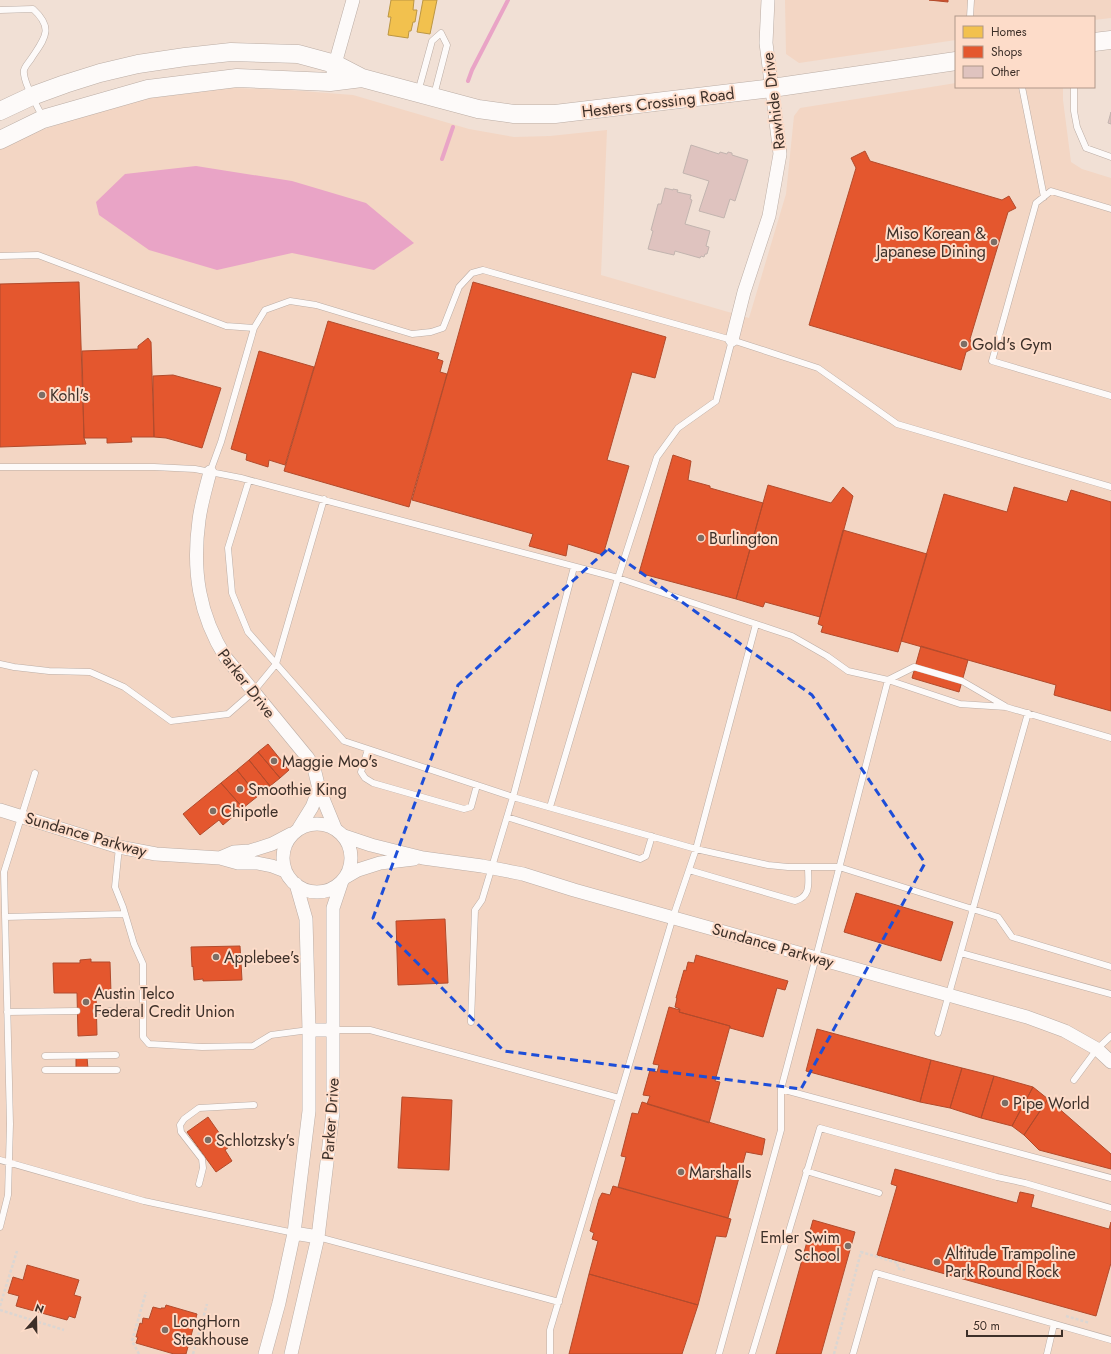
<svg xmlns="http://www.w3.org/2000/svg" width="1111" height="1354" font-family="Jost,sans-serif">
  <style>
    .built { fill: #f3d6c4 }
    .water { fill: #e9a4c6 }
    .homes { fill: #f2c14e; stroke: #bc9643 }
    .shops { fill: #e4572e; stroke: #b24b2c }
    .lines { fill: none; stroke-linecap: round; stroke-linejoin: round }
    .stream { stroke: #e9a4c6; stroke-width: 4 }
    .building { fill: #dfc3bf; stroke: #c2b4af }
    .lane-casing { stroke: #bbada5; stroke-width: 7 }
    .street-casing { stroke: #bbada5; stroke-width: 14 }
    .secondary-casing { stroke: #bbada5; stroke-width: 19 }
    .path { stroke: #dbd6d2; stroke-width: 2.5; stroke-dasharray: 3 2; stroke-linecap: butt }
    .lane { stroke: #fdfaf9; stroke-width: 6 }
    .street { stroke: #fdfaf9; stroke-width: 13 }
    .secondary { stroke: #fdfaf9; stroke-width: 18 }
    .marked { fill: none; stroke: #1d4ed8; stroke-width: 3; stroke-dasharray: 8 5; stroke-linejoin: round }
    .poi-dot { fill: #7c6e65; stroke: #fddcc9; stroke-width: 1.5 }
    .labels { text-anchor: middle; stroke-width: 4; stroke-linejoin: round; paint-order: stroke }
    .street-label { font-size: 16px; fill: #3d3029; stroke: #fddcc9 }
    .poi-label { font-size: 16px; fill: #3d3029; stroke: #fddcc9; text-anchor: start }
  </style>
  <rect width="100%" height="100%" fill="#f1e0d5"/>
  <!-- built -->
  <path class="built" d="M785,0H1111V18L1094,20V17H956V40L799,63L786,54Z
    M956,83V87H1063V100L1071,162L1082,169L1111,178V1354H0V149L36,132L83,116L151,98L232,88L289,90L353,95L469,129L514,137L550,136L607,130L601,275L749,318L786,194L794,116L800,108Z"/>
  <!-- water -->
  <path class="water" d="M196,166L292,181L366,203L414,243L374,270L292,253L217,270L149,250L99,215L96,202L125,174Z"/>
  <!-- homes -->
  <path class="homes" d="M391,0H414L413,10H417L415,22H413L411,31H409L408,38L388,35L391,17H388Z
    M423,0H437L430,34L417,32Z"/>
  <!-- shops -->
  <path class="shops" d="M929,0H948V2Z
    M865,151L870,161L1002,200L1009,196L1016,208L1008,212L970,339L974,348L966,352L961,370L809,325L856,168L851,158Z
    M79,282L84,438L86,444L0,447V284Z
    M473,282L666,337L655,378L632,372L607,460L629,466L603,555L568,544L566,556L529,546L533,534L412,500Z
    M328,321L439,353L437,359L443,361L440,372L447,374L409,507L284,471Z
    M148,338L151,342L154,437H131L132,442L107,443V438H84L82,351L138,349V346Z
    M259,351L314,367L285,465L269,460L268,467L246,460L247,454L231,449Z
    M173,375L221,388L202,448L166,438L154,437L153,376Z
    M673,455L691,461L688,480L710,486V488L763,503L736,599L639,573Z
    M768,485L831,503L843,487L853,496L820,617L765,602L763,607L736,599Z
    M1014,487L1067,502L1071,490L1111,502V711L1054,695L1056,685L901,641L944,494L1007,512Z
    M843,530L927,554L898,652L821,632L823,626L818,624Z
    M921,646L968,660L959,692L912,678Z
    M268,744L289,770L280,778L258,752Z
    M258,752L280,778L270,786L249,760Z
    M249,760L270,786L258,796L237,770Z
    M237,770L258,796L243,808L221,783Z
    M221,783L243,808L223,825L219,820L200,835L183,814Z
    M856,893L953,922L941,961L844,932Z
    M445,919L448,983L398,985L396,921Z
    M240,946L242,980L203,981V979L194,980L193,966L192,967L191,947Z
    M696,955L788,981L785,990L777,988L763,1037L730,1028V1026L679,1012L680,1009L675,1007L677,998H676L684,970L686,971V970L688,962L694,963Z
    M91,959V962H110L111,993H96L97,1035L78,1036L77,993H54L53,963H80V960Z
    M669,1007L680,1010L679,1012L730,1026L715,1081L720,1082L709,1123L647,1104L650,1096L643,1095L650,1070L657,1072L659,1065L653,1064Z
    M817,1029L931,1060L920,1102L806,1071Z
    M87,1057L88,1069H76V1058Z
    M931,1060L962,1068L950,1108L920,1102Z
    M962,1068L994,1076L981,1118L950,1108Z
    M994,1076L1033,1087L1012,1126L981,1118Z
    M1033,1087L1048,1099L1024,1135L1012,1126Z
    M402,1097L452,1100L449,1170L398,1168Z
    M1048,1099L1111,1154V1169L1039,1150L1024,1135Z
    M642,1102L765,1139L762,1155L746,1152L728,1218L618,1187L626,1157L621,1156L632,1113L638,1114Z
    M208,1117L229,1147L225,1150L232,1161L216,1172L187,1132Z
    M895,1169L1017,1203L1020,1192L1034,1195L1031,1207L1109,1229L1111,1222V1263L1096,1316L877,1255L897,1186L891,1184Z
    M613,1186L731,1219L726,1237L716,1236L698,1305L589,1274L598,1241L592,1239L594,1233L590,1231L599,1199L602,1193L610,1195Z
    M813,1220L855,1232L821,1354H776Z
    M27,1265L79,1280L74,1295L81,1297L75,1318L69,1316L67,1320L16,1306L19,1296L8,1293L13,1277L23,1280Z
    M589,1274L698,1305L682,1354H569Z
    M166,1305L197,1314L186,1354H174L136,1343L138,1337H136L140,1323L142,1324L143,1318L149,1319L153,1307L161,1309V1308H165Z"/>
  <g class="lines">
    <!-- stream -->
    <path class="stream" d="M468,81L472,70L508,0
      M442,159L453,127"/>
  </g>
  <!-- building -->
  <path class="building" d="M1111,112V124L1108,123Z
    M691,145L719,154L720,152L727,154L728,152L732,153V155L748,160L735,201L730,199L724,218L699,211L709,181L683,173Z
    M665,188L673,190V189L678,190L677,192L691,195L690,199L692,200L685,224L710,231L706,246L709,247L707,254H705L704,257L701,256L700,258L675,251L674,255L648,249L653,231L651,230L658,204H661Z"/>
  <g class="lines">
    <defs>
      <path id="lane" d="M0,10L33,9C55,29 44,39 31,59C29,62 25,66 24,70C22,81 38,107 43,118
        M970,17L971,0
        M1022,87L1044,197
        M1074,88V111L1077,127L1086,148L1111,157
        M418,92L432,41L441,33L447,45L434,95
        M1111,209L1051,191L1036,203L992,361L1111,396
        M0,256L38,255L226,326L254,328
        M0,467H154L195,469L241,478L618,578L792,636L827,656L848,671L888,680L960,704L1006,707L1111,738
        M210,472L221,442L254,328L265,310L290,301L316,305L412,334L431,332L443,328L459,287L472,273L483,270L732,340L818,368L897,424L1111,487
        M249,480L228,548L232,593L248,632L344,741L513,797L696,849L768,865L788,867H839L998,917L1012,937L1111,967
        M0,664L14,667L49,671L90,672L124,687L171,721L228,714L253,692L276,664L324,499
        M368,749L361,772L365,778L373,783L464,809L471,807L477,785
        M550,807L618,578L657,457L678,428L716,401L732,340
        M507,817L640,859L646,856L652,836
        M119,847L115,887L123,907L134,944L143,964V1037L149,1044L202,1047L253,1046L271,1035L309,1030
        M689,870L795,901C812,896 808,883 808,867
        M5,917L125,914
        M961,953L1111,994
        M96,1011H143
        M7,1012L77,1011
        M471,1022L475,910L482,900L513,797L574,567
        M333,1030H370L619,1098
        M938,1033L1028,713
        M45,1056L116,1055
        M45,1070H117
        M1074,1080L1097,1049L1111,1036
        M781,1089L1111,1178
        M0,1160L144,1201L294,1233
        M806,1171L879,1193
        M199,1184L203,1168L202,1159L181,1132L180,1125L184,1119L199,1108L254,1105
        M0,1227L8,1195L10,1124L4,872L35,773
        M318,1237L559,1302
        M550,1354V1330L673,917L696,849L756,624
        M719,1354L781,1130V1089L816,957L888,680L914,667L962,681L1005,706
        M752,1354L820,1128L997,1177L1025,1183L1111,1208
        M853,1354L876,1273L1111,1340
        M1047,1354L1054,1324"/>
      <path id="street" d="M333,71L353,0
        M732,340L744,292L769,216L780,154L766,43L768,0
        M210,472C206,488 201,504 199,520C192,571 199,615 226,658L308,758L314,768L319,789L335,828
        M0,810L119,847L156,854L220,858L238,863H257L272,866L285,871
        M283 858a34 34 0 1 1 68 0a34 34 0 1 1-68 0Z
        M299,828L312,807L319,789
        M344,836L371,845L423,858L482,866L523,874L574,890L1027,1017L1065,1031L1097,1049L1111,1062
        M220,858L234,852L250,851L272,844L291,834
        M346,877L358,870L380,863L414,859
        M309,1030H333
        M294,1233L318,1237
        M265,1354L279,1303L294,1233L309,1111V1030L306,919L296,884
        M291,1354L318,1237L333,1112V908L342,881"/>
      <path id="secondary" d="M1094,42L1111,40
        M0,111L32,96L65,84L100,73L138,64L185,57L231,52L298,54L335,64L362,78L478,109L514,114H555L772,88L956,61
        M0,140L43,119L148,89L237,78L330,82L362,78"/>
    </defs>
    <!-- lane casing -->
    <use href="#lane" class="lane-casing"/>
    <!-- street casing -->
    <use href="#street" class="street-casing"/>
    <!-- secondary casing -->
    <use href="#secondary" class="secondary-casing"/>
    <!-- path -->
    <path class="path" d="M0,1306L17,1251
      M0,1310L64,1330
      M1066,1316L1090,1323
      M139,1354L132,1341L146,1292
      M193,1354L207,1304
      M834,1354L861,1252L898,1263L897,1268L905,1270"/>
    <!-- lane -->
    <use href="#lane" class="lane"/>
    <!-- street -->
    <use href="#street" class="street"/>
    <!-- secondary -->
    <use href="#secondary" class="secondary"/>
  </g>
  <!-- marked area -->
  <path class="marked" d="M608,549L812,695L925,863L801,1089L504,1051L373,918L458,685Z"/>
  <!-- markers -->
  <g class="poi-dot">
    <circle cx="994" cy="242" r="4"/>
    <circle cx="964" cy="344" r="4"/>
    <circle cx="42" cy="395" r="4"/>
    <circle cx="701" cy="538" r="4"/>
    <circle cx="274" cy="761" r="4"/>
    <circle cx="240" cy="789" r="4"/>
    <circle cx="213" cy="811" r="4"/>
    <circle cx="216" cy="957" r="4"/>
    <circle cx="86" cy="1002" r="4"/>
    <circle cx="1005" cy="1103" r="4"/>
    <circle cx="208" cy="1140" r="4"/>
    <circle cx="681" cy="1172" r="4"/>
    <circle cx="848" cy="1246" r="4"/>
    <circle cx="937" cy="1262" r="4"/>
    <circle cx="165" cy="1330" r="4"/>
  </g>
  <g class="labels">
    <!-- street labels -->
    <g class="street-label">
      <text transform="translate(773 101) rotate(-97)" y="6">Rawhide Drive</text>
      <text transform="translate(658 102) rotate(-7)" y="6">Hesters Crossing Road</text>
      <text transform="translate(247 683) rotate(52)" y="6">Parker Drive</text>
      <text transform="translate(86 834) rotate(16)" y="6">Sundance Parkway</text>
      <text transform="translate(773 945) rotate(16)" y="6">Sundance Parkway</text>
      <text transform="translate(330 1119) rotate(-86)" y="6">Parker Drive</text>
    </g>
    <!-- poi labels -->
    <g class="poi-label">
      <text x="986" y="239" text-anchor="end">Miso Korean &amp;<tspan x="986" dy="18">Japanese Dining</tspan></text>
      <text x="972" y="350">Gold's Gym</text>
      <text x="50" y="401">Kohl's</text>
      <text x="709" y="544">Burlington</text>
      <text x="282" y="767">Maggie Moo's</text>
      <text x="248" y="795">Smoothie King</text>
      <text x="221" y="817">Chipotle</text>
      <text x="224" y="963">Applebee's</text>
      <text x="94" y="999">Austin Telco<tspan x="94" dy="18">Federal Credit Union</tspan></text>
      <text x="1013" y="1109">Pipe World</text>
      <text x="216" y="1146">Schlotzsky's</text>
      <text x="689" y="1178">Marshalls</text>
      <text x="840" y="1243" text-anchor="end">Emler Swim<tspan x="840" dy="18">School</tspan></text>
      <text x="945" y="1259">Altitude Trampoline<tspan x="945" dy="18">Park Round Rock</tspan></text>
      <text x="173" y="1327">LongHorn<tspan x="173" dy="18">Steakhouse</tspan></text>
    </g>
  </g>
  <!-- legend -->
  <rect x="955" y="16" width="140" height="72" fill="#fddcc9" stroke="#b09789"/>
  <rect x="963" y="26" width="20" height="12" fill="#f2c14e" stroke="#b09789"/>
  <text x="991" y="36" font-size="12" fill="#3d3029">Homes</text>
  <rect x="963" y="46" width="20" height="12" fill="#e4572e" stroke="#b09789"/>
  <text x="991" y="56" font-size="12" fill="#3d3029">Shops</text>
  <rect x="963" y="66" width="20" height="12" fill="#dfc3bf" stroke="#b09789"/>
  <text x="991" y="76" font-size="12" fill="#3d3029">Other</text>
  <!-- north arrow -->
  <g transform="translate(36 1318) rotate(20)" stroke="#fddcc9" stroke-width="3" paint-order="stroke">
  <path d="M0-3L7 15L0 10L-7 15Z" fill="#3d3029"/>
  <text y="-6" font-size="11" font-weight="bold" text-anchor="middle" fill="#3d3029">N</text>
  </g>
  <!-- scale -->
  <path d="M967 1330v6h95v-6" fill="none" stroke="#3d3029" stroke-width="2"/>
  <text x="973" y="1330" font-size="12" fill="#3d3029" stroke="#fddcc9" stroke-width="3" paint-order="stroke">50 m</text>
</svg>
